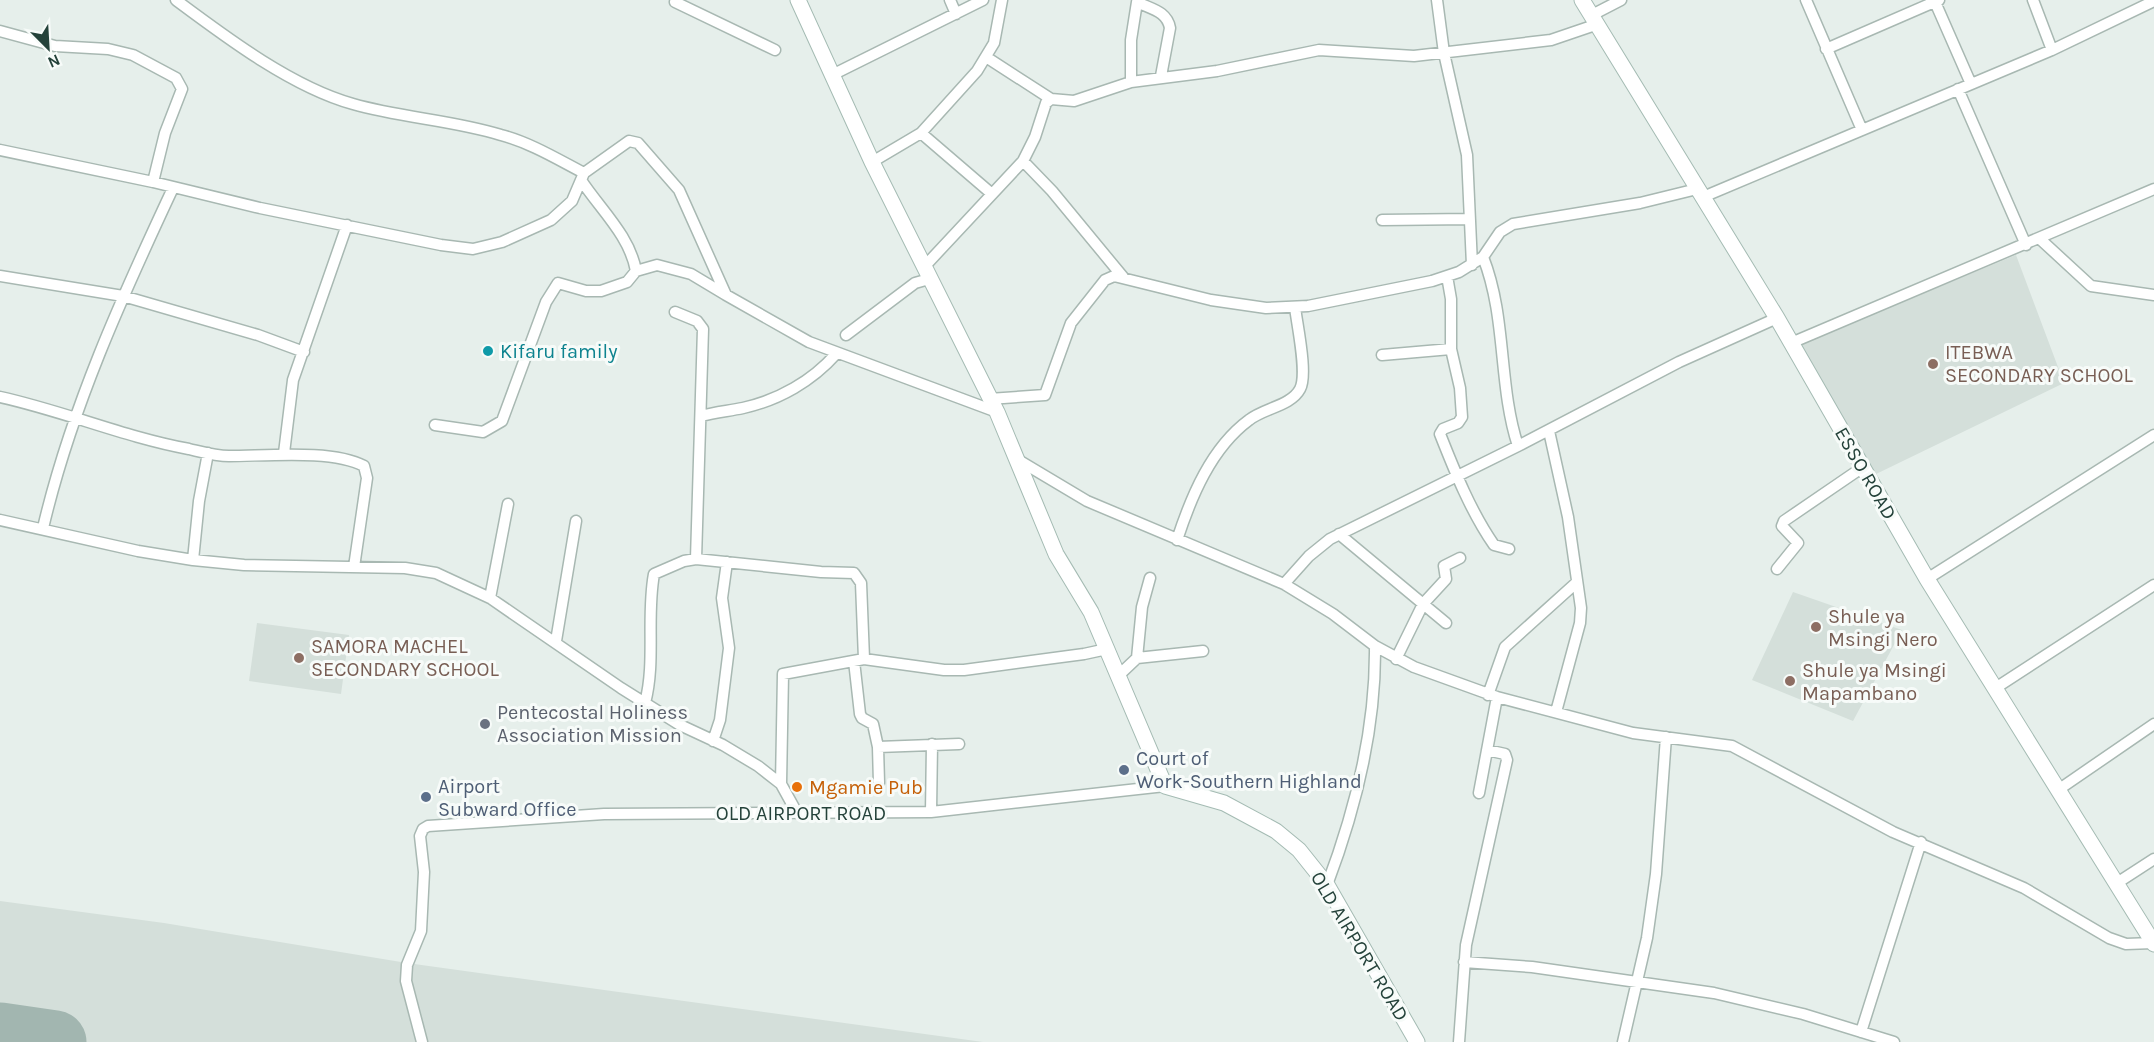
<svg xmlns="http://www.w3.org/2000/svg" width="2154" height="1042" font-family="Karla,sans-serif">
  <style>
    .built { fill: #d4dfda }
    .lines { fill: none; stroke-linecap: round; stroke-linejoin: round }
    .runway { stroke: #a2b6b0; stroke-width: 63 }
    .street-casing { stroke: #a8b8b2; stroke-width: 13 }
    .secondary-casing { stroke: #a4bbb3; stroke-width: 17 }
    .street { stroke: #fff; stroke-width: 10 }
    .secondary { stroke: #fff; stroke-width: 15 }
    .culture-dot { fill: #0f9aa8; stroke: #f7fbf9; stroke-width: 2 }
    .education-dot { fill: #8d6e63; stroke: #f7fbf9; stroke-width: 2 }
    .worship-dot { fill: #6b7280; stroke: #f7fbf9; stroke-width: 2 }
    .service-dot { fill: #5c6f8a; stroke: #f7fbf9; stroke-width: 2 }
    .food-dot { fill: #e8710a; stroke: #f7fbf9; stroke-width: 2 }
    .labels { text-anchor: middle; stroke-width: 6; stroke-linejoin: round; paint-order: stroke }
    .culture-label { font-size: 20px; fill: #0d838f; stroke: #f7fbf9; text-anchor: start }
    .education-label { font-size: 20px; fill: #785e54; stroke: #f7fbf9; text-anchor: start }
    .street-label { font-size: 20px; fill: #24423a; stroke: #f7fbf9 }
    .worship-label { font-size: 20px; fill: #5b616d; stroke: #f7fbf9; text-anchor: start }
    .service-label { font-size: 20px; fill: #4e5e75; stroke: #f7fbf9; text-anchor: start }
    .food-label { font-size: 20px; fill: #c56008; stroke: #f7fbf9; text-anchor: start }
  </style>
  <rect width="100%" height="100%" fill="#e6efeb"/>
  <!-- built -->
  <path class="built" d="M2016,255L2064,383L1874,475L1798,345Z
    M1793,592L1902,630L1853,721L1752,680Z
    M257,623L349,635L341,694L249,681Z
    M0,901L164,923L407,963L983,1042H0Z"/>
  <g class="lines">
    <!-- runway -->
    <path class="runway" d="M0,1034L55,1042"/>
    <defs>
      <path id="street" d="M176,0C227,38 292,87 353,104C402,118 453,120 501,135C531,143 557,159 584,173
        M950,0L956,14
        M1437,0L1444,53L1467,155L1472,265
        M1806,0L1862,130
        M2033,0L2052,50
        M675,2L775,50
        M1935,2L1971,84
        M1592,15L1621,0
        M0,31L55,46L108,49L133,55L176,78L182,89L165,133L153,182
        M1826,49L1939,0
        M986,57L1051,99
        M832,75L983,0
        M1131,82V40L1137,2C1151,9 1167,11 1170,28L1161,76
        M1958,89L2026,245
        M921,133L992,194
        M0,150L153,182L260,208L441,245L473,249L502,242L551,220L572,201L584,173L629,141L638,143L679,190L726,295L809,342L997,412
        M1023,161L1052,191L1123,277
        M872,162L921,133L977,71L994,43L1002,0
        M581,180C600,209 630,236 636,271
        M1703,197L2052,50L2154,1
        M1382,220L1470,219
        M2040,239L2091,286L2154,295
        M1483,257C1507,318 1498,385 1518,446
        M924,267L1023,161L1035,137L1046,103L1051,99L1074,101L1131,82L1217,71L1319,50L1414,56L1551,40L1598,24
        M0,276L123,296L258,335L304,352
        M1447,276L1451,299V349L1460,388L1462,417L1458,423L1443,429L1440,434C1455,472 1471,512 1494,545L1509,549
        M675,312L697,321L703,329L696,559
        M846,335L915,283L929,279
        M1791,343L2154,189
        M1382,355L1451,349
        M0,397C64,411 124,437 189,449C202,452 216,456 229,456C265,456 333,449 364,466L367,478L354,567
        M989,399L1045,395L1071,323L1105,280L1114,276L1211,300L1266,308L1308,306L1432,281L1459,272L1483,257L1500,232L1513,224L1640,203L1697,189
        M701,416C715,412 729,411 743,408C779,400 812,381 836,354
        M435,425L483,432L502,421L546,302L558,283L586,291H601L627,282L636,271L657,265L691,274L726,295
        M1549,431L1568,517L1581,608L1580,623L1556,712
        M284,453L293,380L347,225
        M1015,458L1087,501L1284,584L1333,614L1375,646L1414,667L1497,697L1633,733L1732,746L1893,832L2024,888L2109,938L2126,944L2153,943
        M0,520L138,551L193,560L244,565L405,568L436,573L490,598L621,688L680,725L723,745L758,766L781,784L797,813
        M43,528C71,409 121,299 173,188
        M1339,534L1446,623
        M1177,540C1191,497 1211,448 1249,420C1264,408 1291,406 1300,389C1308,374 1297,325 1295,307
        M193,560L199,501L208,453
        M1777,569L1798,543L1782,526L1784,521L1863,467
        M1927,579L2154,435
        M1284,584L1309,556L1330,539L1518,446L1679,362L1777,318
        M490,598L508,504
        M556,641L576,521
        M1137,658L1142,607L1150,578
        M1396,659L1423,604L1446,579L1444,566L1460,558
        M854,661L860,714L862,718L873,724L878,747L879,783
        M1119,675L1137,658L1203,651
        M1994,689L2154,585
        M1488,695L1505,647L1576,583
        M645,703C656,661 646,617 654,574L684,561L696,559L821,572L854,573L861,583L864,659L944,670H964L1084,654L1107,649
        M713,741L720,720L729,648L722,598L727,562
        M878,747L959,744
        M781,784L783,674L864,659
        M2058,790L2154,724
        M1479,793L1497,697
        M931,812L932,744
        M2117,883L2154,859
        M1327,885C1355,811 1376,726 1375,646
        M1464,962L1532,967L1714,993L1803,1014L1894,1042
        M1861,1032L1921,842
        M422,1042L406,981L407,965L421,931L424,872L420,836L423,829L428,826L604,814L931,812L1165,786
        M1459,1042L1466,945L1507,760L1505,754L1487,750
        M1623,1042L1647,938L1656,874L1666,737"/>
      <path id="secondary" d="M798,0L872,162L997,412L1056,554L1091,612L1165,786L1224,803L1276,831L1299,850L1327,885L1417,1042
        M1582,0L1777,318L1927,579L2154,944"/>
    </defs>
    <!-- street casing -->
    <use href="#street" class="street-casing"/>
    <!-- secondary casing -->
    <use href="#secondary" class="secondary-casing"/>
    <!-- street -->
    <use href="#street" class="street"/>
    <!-- secondary -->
    <use href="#secondary" class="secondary"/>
  </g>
  <!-- markers -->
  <circle class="culture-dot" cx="488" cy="351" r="6"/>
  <g class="education-dot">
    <circle cx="1933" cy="364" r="6"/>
    <circle cx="1816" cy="627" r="6"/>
    <circle cx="299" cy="658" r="6"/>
    <circle cx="1790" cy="681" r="6"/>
  </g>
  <circle class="worship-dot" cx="485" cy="724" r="6"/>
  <g class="service-dot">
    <circle cx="1124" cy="770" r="6"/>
    <circle cx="426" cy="797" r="6"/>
  </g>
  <circle class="food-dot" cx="797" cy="787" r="6"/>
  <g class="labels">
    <!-- culture labels -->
    <g class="culture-label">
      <text x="500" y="358">Kifaru family</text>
    </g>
    <!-- education labels -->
    <g class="education-label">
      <text x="1945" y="359">ITEBWA<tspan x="1945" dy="23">SECONDARY SCHOOL</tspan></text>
      <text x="1828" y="623">Shule ya<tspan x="1828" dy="23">Msingi Nero</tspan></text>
      <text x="311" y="653">SAMORA MACHEL<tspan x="311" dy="23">SECONDARY SCHOOL</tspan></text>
      <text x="1802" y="677">Shule ya Msingi<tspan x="1802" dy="23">Mapambano</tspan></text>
    </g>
    <!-- street labels -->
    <g class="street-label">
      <text transform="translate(1866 473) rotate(60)" y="7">ESSO ROAD</text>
      <text x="801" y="820">OLD AIRPORT ROAD</text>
      <text transform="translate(1360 946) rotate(59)" y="7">OLD AIRPORT ROAD</text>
    </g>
    <!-- worship labels -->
    <g class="worship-label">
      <text x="497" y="719">Pentecostal Holiness<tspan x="497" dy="23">Association Mission</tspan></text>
    </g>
    <!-- service labels -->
    <g class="service-label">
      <text x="1136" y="765">Court of<tspan x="1136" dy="23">Work-Southern Highland</tspan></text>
      <text x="438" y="793">Airport<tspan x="438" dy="23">Subward Office</tspan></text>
    </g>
    <!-- food labels -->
    <g class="food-label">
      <text x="809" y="794">Mgamie Pub</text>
    </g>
  </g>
  <!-- north arrow -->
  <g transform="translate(48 48) rotate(156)" stroke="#f7fbf9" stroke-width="4.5" paint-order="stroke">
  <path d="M0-4.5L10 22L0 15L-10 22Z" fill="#24423a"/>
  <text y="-9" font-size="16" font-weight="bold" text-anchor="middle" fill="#24423a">N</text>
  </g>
</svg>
